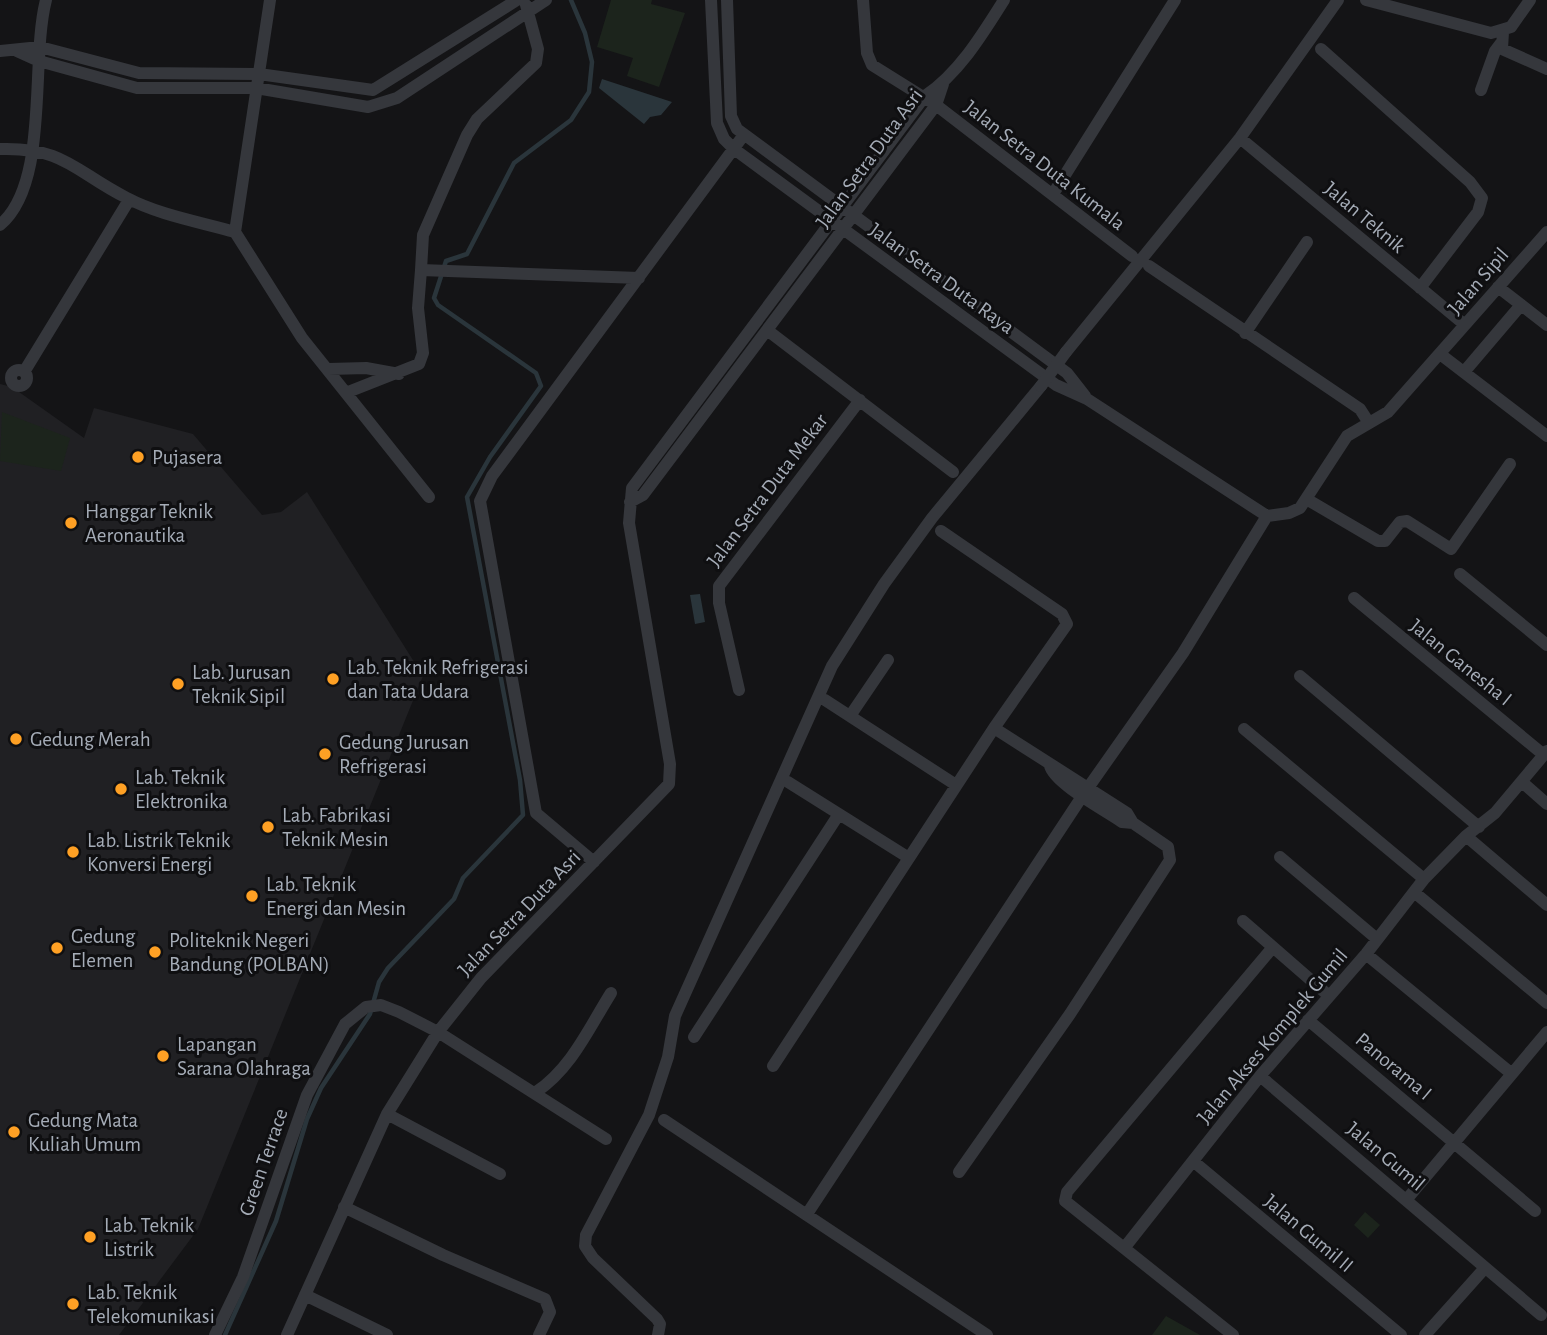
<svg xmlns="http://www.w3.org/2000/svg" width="1547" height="1335" font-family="'Alegreya Sans',sans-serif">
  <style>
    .built { fill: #202023 }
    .green { fill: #1c241c }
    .water { fill: #2a353b }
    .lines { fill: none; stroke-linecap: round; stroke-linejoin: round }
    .stream { stroke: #2a353b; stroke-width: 4.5 }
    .minor { stroke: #35373c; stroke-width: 12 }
    .minor-bridge { stroke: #35373c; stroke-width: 12 }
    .poi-dot { fill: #fea024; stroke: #0f0f11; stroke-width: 2.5 }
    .labels { text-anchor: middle; stroke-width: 6; stroke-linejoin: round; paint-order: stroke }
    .street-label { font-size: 21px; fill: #a5acb7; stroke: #0f0f11 }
    .poi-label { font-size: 21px; fill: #a5acb7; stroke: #0f0f11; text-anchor: start }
  </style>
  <rect width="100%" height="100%" fill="#141416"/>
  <!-- built -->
  <path class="built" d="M0,384L12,387L84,438L94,408L193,434L262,515L281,512L307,492L423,676L198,1229L119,1335H0Z"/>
  <!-- green -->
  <path class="green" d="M611,0H652L651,4L685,13L659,87L627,76L633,58L597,47Z
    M2,412L70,438L61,471L0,461Z
    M1365,1212L1380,1225L1368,1238L1354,1225Z
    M1166,1316L1200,1335H1152Z"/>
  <!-- water -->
  <path class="water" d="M602,79L672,102L661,115L650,117L644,124L599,88Z
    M700,594L705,622L695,624L690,595Z"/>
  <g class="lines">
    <!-- stream -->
    <path class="stream" d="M225,1335L276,1221L307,1119L321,1088L370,1014L379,982L388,968L454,899L463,878L523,815L520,780L467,497L490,457L541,386L536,373L438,305L434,298L446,261L467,254L514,163L571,120L589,92L592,62L585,33L571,0"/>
    <!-- minor -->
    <path class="minor" d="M711,0L717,123L724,139L734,149L1056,385L1087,399L1267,516
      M727,0L731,116L737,129L1067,373L1085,396
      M863,0L867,53L872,65L936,105L1132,256
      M1366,0L1491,33L1511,27L1530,0
      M1503,32L1502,49L1547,69
      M1321,49L1470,182L1482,198L1478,212L1420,288
      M0,51L40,47L139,73L259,74L373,90L517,0
      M17,51L39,61L137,88H256L368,107L397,98L546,0
      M1481,90L1495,51L1501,43
      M1240,138L1465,325
      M0,149C65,147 75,172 127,198C159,215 200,222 235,232L302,338L429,497
      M1053,194L1175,0
      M0,225C50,183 30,62 46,0
      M235,232L270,0
      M1149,266L1360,409L1369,423
      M421,270L423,235L467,135L477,119L536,63L538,49L526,5
      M1498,287L1547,325
      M767,330L953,472
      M1245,333L1307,242
      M1066,352L1240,138L1338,0
      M1440,354L1547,436
      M329,369L366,368L399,374
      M11 378a8 8 0 1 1 16 0a8 8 0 1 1-16 0Z
      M24,372L129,200
      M1464,372L1521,305
      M348,392L419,364L423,353L418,308L421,270L639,278
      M1308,500L1378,541H1385L1400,522L1407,521L1451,549L1510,464
      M630,502L643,495L936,105L943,84
      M1267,516L1289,513L1300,508L1347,436L1388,412L1547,232
      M1460,574L1547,645
      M1354,598L1544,755
      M1300,676L1479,827
      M739,690L719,603V586L860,400
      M825,700L956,785
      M850,716L888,660
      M1244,729L1424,879
      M1050,766C1055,784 1105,810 1122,822L1133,823
      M788,782L909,858
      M1522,782L1547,804
      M1466,836L1547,905
      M1280,857L1377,939
      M594,862L536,813L480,501L492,476L743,136
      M1414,892L1547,1003
      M1243,921L1328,995
      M1366,954L1512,1074
      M1308,1020L1535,1211
      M694,1037L839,814
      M773,1066L994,728L1067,624L1062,614L941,531
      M1260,1076L1541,1315
      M536,1092C571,1069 589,1028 611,993
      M387,1114L500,1174
      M664,1120L987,1335
      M1193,1161L1401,1335
      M959,1172L1070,1014L1170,860L1168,847L1133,823L1127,813L994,728
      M1407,1199L1547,1032
      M344,1207L443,1255L545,1299L550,1312L539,1335
      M807,1214L1083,795L1183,653L1267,516
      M1125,1247L1260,1076L1366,954L1424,879L1466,836L1495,813L1547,751
      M305,1295L387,1335
      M215,1335L243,1277L307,1095L345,1024L366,1007L381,1005L399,1012L438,1032L606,1139
      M287,1335L387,1114L438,1032L481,978L669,784L670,764L629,523L632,488L925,96C959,73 982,35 1004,0
      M658,1335L660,1324L657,1319L593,1258L585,1246L586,1235L649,1115L668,1057L675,1016L832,666L884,584L932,518L1041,386
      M1233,1335L1065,1201L1067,1192L1273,947
      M1425,1335L1484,1269"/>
    <!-- minor-bridge -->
    <path class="minor-bridge" d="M1041,386L1066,352"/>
  </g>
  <!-- markers -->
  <g class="poi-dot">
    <circle cx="138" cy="457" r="7"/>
    <circle cx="71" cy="523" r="7"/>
    <circle cx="333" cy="679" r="7"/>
    <circle cx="178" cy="684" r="7"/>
    <circle cx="16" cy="739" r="7"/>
    <circle cx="325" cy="754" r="7"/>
    <circle cx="121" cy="789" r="7"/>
    <circle cx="268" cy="827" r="7"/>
    <circle cx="73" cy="852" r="7"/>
    <circle cx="252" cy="896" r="7"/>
    <circle cx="57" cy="948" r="7"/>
    <circle cx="155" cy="952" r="7"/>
    <circle cx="163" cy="1056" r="7"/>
    <circle cx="14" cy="1132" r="7"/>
    <circle cx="90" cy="1237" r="7"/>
    <circle cx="73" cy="1304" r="7"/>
  </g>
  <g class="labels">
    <!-- street labels -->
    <g class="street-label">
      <text transform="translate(869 158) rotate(-54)" y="7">Jalan Setra Duta Asri</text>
      <text transform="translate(1045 165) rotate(38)" y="7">Jalan Setra Duta Kumala</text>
      <text transform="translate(1365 217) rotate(40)" y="7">Jalan Teknik</text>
      <text transform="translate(942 278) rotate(36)" y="7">Jalan Setra Duta Raya</text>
      <text transform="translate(1478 281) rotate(-49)" y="7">Jalan Sipil</text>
      <text transform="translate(767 490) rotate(-53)" y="7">Jalan Setra Duta Mekar</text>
      <text transform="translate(1461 662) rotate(39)" y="7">Jalan Ganesha I</text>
      <text transform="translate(519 913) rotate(-46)" y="7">Jalan Setra Duta Asri</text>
      <text transform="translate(1272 1036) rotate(-50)" y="7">Jalan Akses Komplek Gumil</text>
      <text transform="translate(1394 1066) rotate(40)" y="7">Panorama I</text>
      <text transform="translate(1386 1156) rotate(40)" y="7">Jalan Gumil</text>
      <text transform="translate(263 1162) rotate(-71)" y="7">Green Terrace</text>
      <text transform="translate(1309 1233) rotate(40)" y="7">Jalan Gumil II</text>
    </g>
    <!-- poi labels -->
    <g class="poi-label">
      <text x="152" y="464">Pujasera</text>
      <text x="85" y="518">Hanggar Teknik<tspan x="85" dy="24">Aeronautika</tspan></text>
      <text x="347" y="674">Lab. Teknik Refrigerasi<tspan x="347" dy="24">dan Tata Udara</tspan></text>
      <text x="192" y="679">Lab. Jurusan<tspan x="192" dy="24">Teknik Sipil</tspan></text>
      <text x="30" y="746">Gedung Merah</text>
      <text x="339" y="749">Gedung Jurusan<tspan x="339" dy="24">Refrigerasi</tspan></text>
      <text x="135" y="784">Lab. Teknik<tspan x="135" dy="24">Elektronika</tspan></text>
      <text x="282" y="822">Lab. Fabrikasi<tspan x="282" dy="24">Teknik Mesin</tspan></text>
      <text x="87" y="847">Lab. Listrik Teknik<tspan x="87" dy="24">Konversi Energi</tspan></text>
      <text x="266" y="891">Lab. Teknik<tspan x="266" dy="24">Energi dan Mesin</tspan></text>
      <text x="71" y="943">Gedung<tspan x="71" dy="24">Elemen</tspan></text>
      <text x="169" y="947">Politeknik Negeri<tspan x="169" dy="24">Bandung (POLBAN)</tspan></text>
      <text x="177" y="1051">Lapangan<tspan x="177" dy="24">Sarana Olahraga</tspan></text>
      <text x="28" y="1127">Gedung Mata<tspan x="28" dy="24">Kuliah Umum</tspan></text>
      <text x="104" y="1232">Lab. Teknik<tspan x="104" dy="24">Listrik</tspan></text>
      <text x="87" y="1299">Lab. Teknik<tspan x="87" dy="24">Telekomunikasi</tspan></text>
    </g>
  </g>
</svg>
